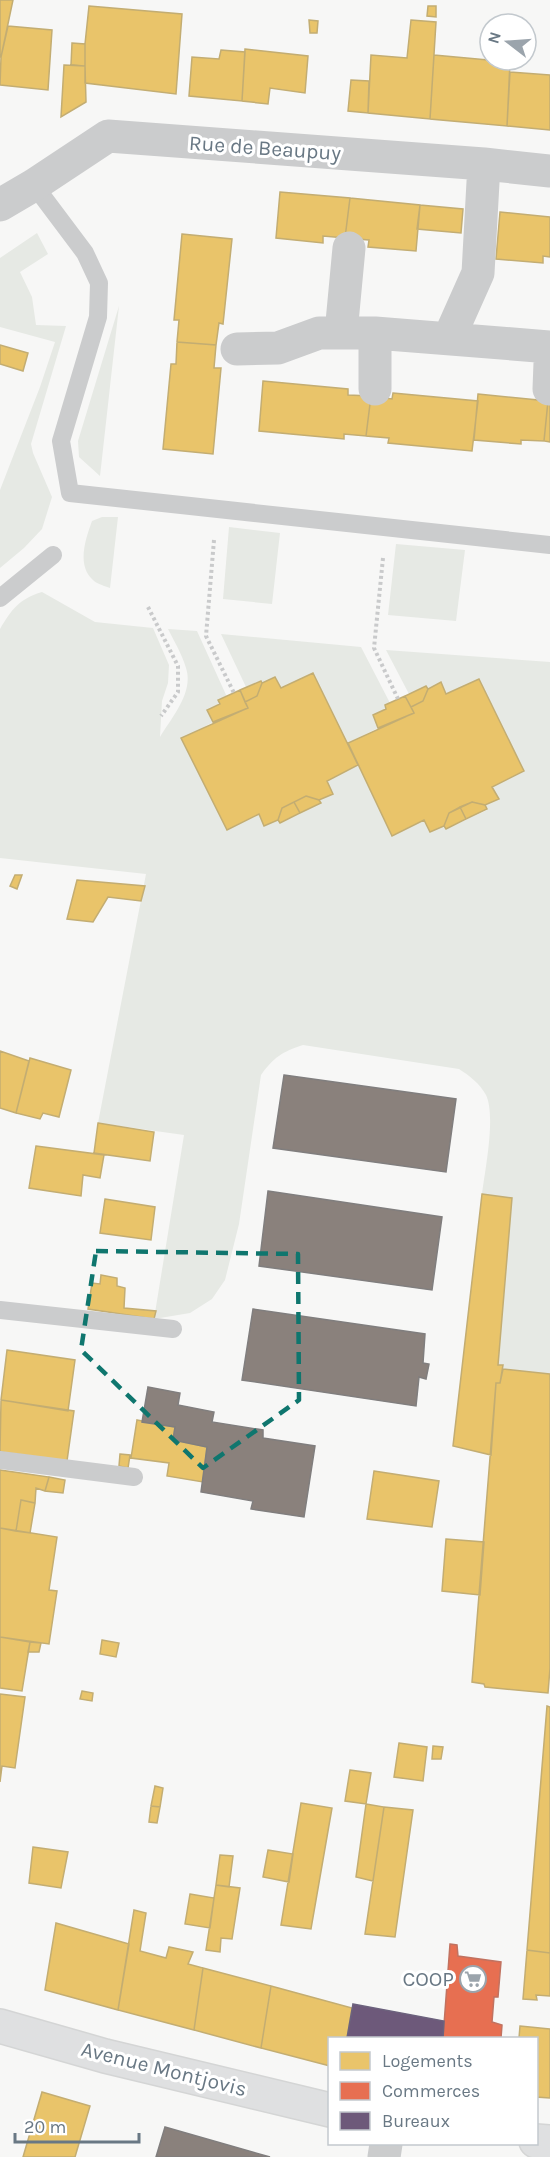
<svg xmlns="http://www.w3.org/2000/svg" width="550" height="2157" font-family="Karla,sans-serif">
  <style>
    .green { fill: #e6e9e4 }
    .homes { fill: #e9c46a; stroke: #c3ad72; stroke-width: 1.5 }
    .shops { fill: #e76f51; stroke: #c17260; stroke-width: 1.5 }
    .offices { fill: #6d597a; stroke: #6c627d; stroke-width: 1.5 }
    .industry { fill: #8a817c; stroke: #807e7e; stroke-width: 1.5 }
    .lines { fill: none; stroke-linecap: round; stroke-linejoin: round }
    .secondary-casing { stroke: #d4d5d5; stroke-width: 36 }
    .path { stroke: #c9cacb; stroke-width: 4; stroke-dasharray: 3 3; stroke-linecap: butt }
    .service { stroke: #cbcccd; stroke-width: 18 }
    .minor { stroke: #cbcccd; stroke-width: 33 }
    .secondary { stroke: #dfe0e1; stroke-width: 33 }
    .marked { fill: none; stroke: #0f766e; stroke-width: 4.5; stroke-dasharray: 12 8; stroke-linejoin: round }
    .labels { text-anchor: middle; stroke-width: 6; stroke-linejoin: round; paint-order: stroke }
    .street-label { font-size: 21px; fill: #697884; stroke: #fff }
    .poi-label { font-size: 21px; fill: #697884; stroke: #fff; text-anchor: end }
  </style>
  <rect width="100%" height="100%" fill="#f7f7f6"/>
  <!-- green -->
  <path class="green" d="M37,233L48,254L20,272L32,297L36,325L66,326L31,444L33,453L52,497L42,529L24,548L0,568V490L40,387L55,342L0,327V258Z
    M119,306L100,476L79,457L78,441Z
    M102,517H118L110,588C105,586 97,584 93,580C76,565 86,538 92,521Z
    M229,527L280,533L272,604L223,599Z
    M396,544L465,550L456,621L388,615Z
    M42,592L95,622L153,628L169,665L168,683L162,701L160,737C172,717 194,692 186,668C182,654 174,641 168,629L197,631L227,697L220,704L208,710L213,722L182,739L227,830L259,814L264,826L278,820L280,823L320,803L319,800L333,794L327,781L358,765L392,835L424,820L430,832L444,826L446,829L487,810L485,805L499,799L492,787L524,771L479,679L446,694L441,682L428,689L426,686L409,694L386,650L550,662V1374L503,1369V1365H498L512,1198L482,1194C485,1170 496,1116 486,1095C479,1083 470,1076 459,1069L303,1045C282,1052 274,1057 261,1075L239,1224L225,1280L212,1299L190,1313L154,1319L184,1135L98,1123L146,874L0,858V629C12,609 19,599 42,592Z
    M221,634L361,647L390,703L385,705L386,709L373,715L378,728L348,743L313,673L281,688L275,677L262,683L260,681L246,687Z"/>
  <!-- homes -->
  <path class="homes" d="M0,0H13L1,57H0Z
    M89,6L182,14L176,94L85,83V44Z
    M428,6H436V17L427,16Z
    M309,20L318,21L317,33H310Z
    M411,20L436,22L430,119L368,113L371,55L407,58Z
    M8,26L52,30L48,90L0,85L1,57Z
    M72,43L85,44V66L71,65Z
    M245,49L308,56L305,93L270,88L268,104L242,101Z
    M221,50L245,52L242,101L189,96L192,57L219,59Z
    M434,55L510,62L507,126L430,119Z
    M64,65L85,66L86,102L61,117Z
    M510,72L550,75V130L507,126Z
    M351,80L369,81L368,113L348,111Z
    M280,192L350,198L345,238L323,236V243L276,238Z
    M350,198L420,205L416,251L368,247L369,240L345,238Z
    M420,205L463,209L461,233L417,229Z
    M500,212L550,217V257L543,256V263L496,259Z
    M182,234L232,239L223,324L219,323L216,345L177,342L179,320H174Z
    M177,342L216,345L214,368H221L213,454L163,449L171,364H176Z
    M0,345L28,353L23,371L0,364Z
    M263,381L348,389V395L371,396L366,436L344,434V439L259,431Z
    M393,393L478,401L472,451L388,443L389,438L366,436L371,396L392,399Z
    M478,394L548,401L544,441L521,440V444L474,440Z
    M548,401H550V442L544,441Z
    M313,673L358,765L327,781L333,794L319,800L306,796L282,808L278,820L264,826L259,814L227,830L181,738L248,708L245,702L257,696L262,683L275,677L281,688Z
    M479,679L524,771L492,787L499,799L485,805L472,802L449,813L444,826L430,832L424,820L392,836L348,743L414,713L411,707L423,701L428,689L441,682L446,694Z
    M261,681L262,683L257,696L245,702L240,690Z
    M426,686L428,689L423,701L411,707L405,696Z
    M240,690L248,708L213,722L207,710L220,704L218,700Z
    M405,696L414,713L378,728L373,715L386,709L385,705Z
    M306,796L319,800L321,803L300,813L294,802Z
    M294,802L300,813L280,823L278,820L282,808Z
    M472,802L485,805L487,809L466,819L460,807Z
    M460,807L466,819L446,829L444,826L449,813Z
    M15,875H22L17,889L10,886Z
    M77,880L145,886L141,901L108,897L93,922L67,919Z
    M0,1051L29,1061L16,1113L0,1108Z
    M30,1058L71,1070L59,1117L43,1113L40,1119L16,1113Z
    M98,1123L154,1132L150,1161L94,1153Z
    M36,1146L104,1155L100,1178L83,1175L81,1196L29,1188Z
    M482,1194L512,1198L498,1365H503L500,1383H496L491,1455L453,1446Z
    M105,1199L155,1207L151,1240L100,1233Z
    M101,1275L117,1278V1286L125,1288L124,1308L156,1311L154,1319L88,1309L92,1283L100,1284Z
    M7,1350L75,1360L68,1411L1,1400Z
    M503,1369L550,1374V1668L548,1693L485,1687L484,1684L472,1682L496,1383H500Z
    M1,1400L74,1411L67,1461L0,1452Z
    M137,1420L175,1427L173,1440L207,1447L203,1482L167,1476L169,1463L131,1458Z
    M120,1454L130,1455L128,1468L119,1466Z
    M0,1470L49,1477L45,1491L36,1488L35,1503L21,1500L16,1531L0,1528Z
    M374,1471L439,1481L432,1527L367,1519Z
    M49,1477L65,1480L63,1493L45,1491Z
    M21,1500L35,1503L30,1533L16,1531Z
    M0,1528L57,1537L49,1590L57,1591L49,1644L0,1637Z
    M446,1539L484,1542L480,1595L442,1591Z
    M0,1637L30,1642L22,1691L0,1688Z
    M102,1640L119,1643L116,1657L100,1654Z
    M30,1642L41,1643L39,1652H28Z
    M82,1691L93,1693L92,1701L80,1699Z
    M0,1694L25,1697L15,1768L2,1766L0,1782Z
    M547,1706L550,1707V1953L527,1950Z
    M399,1743L427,1747L423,1781L394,1777Z
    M433,1746L443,1747L441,1759H432Z
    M350,1770L371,1773L366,1804L345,1801Z
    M155,1786L163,1788L160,1807L151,1806Z
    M301,1803L332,1808L311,1929L281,1925Z
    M366,1804L384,1807L373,1881L356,1877Z
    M151,1806L160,1807L157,1823L149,1822Z
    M384,1807L413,1810L395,1937L365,1934Z
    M33,1847L68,1852L61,1888L29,1883Z
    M268,1850L293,1854L289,1882L263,1877Z
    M220,1855L233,1856L229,1887L216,1885Z
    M216,1885L240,1888L232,1939L221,1938L220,1952L206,1950Z
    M190,1894L214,1898L210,1928L185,1924Z
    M134,1910L146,1913L140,1951L166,1958L169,1947L193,1952L188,1964L203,1968L194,2030L118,2010Z
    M56,1923L129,1944L118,2010L45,1990Z
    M527,1950L550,1953V1996L536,1995L537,2000L523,1999Z
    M203,1968L271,1986L261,2048L194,2030Z
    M271,1986L352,2008L347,2038H330V2066L261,2048Z
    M520,2026L550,2029V2098L536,2097V2038H519Z
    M42,2092L90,2106L75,2157H23Z"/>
  <!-- shops -->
  <path class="shops" d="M450,1944L457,1945L458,1956L501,1962L498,1997H494L492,2022L502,2025L501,2038H443Z"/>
  <!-- offices -->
  <path class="offices" d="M353,2004L444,2021L443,2038H347Z"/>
  <!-- industry -->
  <path class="industry" d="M284,1075L456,1099L446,1172L273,1148Z
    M268,1191L442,1217L432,1290L259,1266Z
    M253,1309L425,1334L423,1363L429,1364L426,1379L419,1377L416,1406L242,1380Z
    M148,1387L180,1393L178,1405L214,1412L212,1422L263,1430V1438L315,1446L304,1517L251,1509L253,1501L201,1492L207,1447L173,1440L175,1427L142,1422Z
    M165,2127L270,2157H156Z"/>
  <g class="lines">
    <defs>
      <path id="secondary" d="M0,2026L105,2056L330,2110
        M536,2141L550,2142"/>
    </defs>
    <!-- secondary casing -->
    <use href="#secondary" class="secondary-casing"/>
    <!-- path -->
    <path class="path" d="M214,540L206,636L234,693
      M383,558L374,648L398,699
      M148,607L178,666V692L161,716"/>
    <!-- service -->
    <path class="service" d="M34,185L85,253L99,283L98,317L61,441L70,493L550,545
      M0,598L53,555
      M0,1310L173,1329
      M0,1460L134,1477"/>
    <!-- minor -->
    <path class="minor" d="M0,205L34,185L108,136L484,164L550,171
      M341,333L349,248
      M375,333V389
      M449,338L478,273L484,164
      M237,349L278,348L319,333H375L550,347
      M549,389L550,363
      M384,2157L386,2144"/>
    <!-- secondary -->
    <use href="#secondary" class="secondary"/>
  </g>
  <!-- marked area -->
  <path class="marked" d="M96,1251L298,1254L299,1400L203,1468L81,1350Z"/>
  <!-- icons -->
  <defs>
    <symbol id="supermarket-ring" viewBox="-11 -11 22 22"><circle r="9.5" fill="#fff" stroke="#9ba4ac" stroke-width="1.5"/><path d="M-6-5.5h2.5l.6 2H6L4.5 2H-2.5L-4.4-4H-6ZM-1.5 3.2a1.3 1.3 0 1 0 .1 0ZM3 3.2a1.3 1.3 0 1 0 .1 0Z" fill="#9ba4ac"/></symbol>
  </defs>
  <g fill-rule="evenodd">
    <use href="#supermarket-ring" x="458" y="1964" width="30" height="30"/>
  </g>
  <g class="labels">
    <!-- street labels -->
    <g class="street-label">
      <text transform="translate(265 148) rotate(4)" y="7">Rue de Beaupuy</text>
      <text transform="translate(164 2069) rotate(14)" y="7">Avenue Montjovis</text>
    </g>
    <!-- poi labels -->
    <g class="poi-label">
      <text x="454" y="1986">COOP</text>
    </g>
  </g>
  <!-- legend -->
  <rect x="328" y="2037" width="210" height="108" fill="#ffffff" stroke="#c3c9ce" stroke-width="1.5"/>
  <rect x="340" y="2052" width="30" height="18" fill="#e9c46a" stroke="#c3c9ce" stroke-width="1.5"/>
  <text x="382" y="2067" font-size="18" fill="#697884">Logements</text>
  <rect x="340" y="2082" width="30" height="18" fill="#e76f51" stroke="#c3c9ce" stroke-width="1.5"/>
  <text x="382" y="2097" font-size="18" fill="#697884">Commerces</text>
  <rect x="340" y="2112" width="30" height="18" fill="#6d597a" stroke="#c3c9ce" stroke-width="1.5"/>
  <text x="382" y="2127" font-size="18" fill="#697884">Bureaux</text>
  <!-- north arrow -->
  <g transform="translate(508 42) rotate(287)"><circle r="28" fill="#ffffff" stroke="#c3c9ce" stroke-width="1.5"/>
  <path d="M0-4.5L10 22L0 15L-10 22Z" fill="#9ba4ac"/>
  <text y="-9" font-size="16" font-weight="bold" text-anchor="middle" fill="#697884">N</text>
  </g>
  <!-- scale -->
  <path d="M15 2133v9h124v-9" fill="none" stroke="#697884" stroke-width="3"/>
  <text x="24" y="2133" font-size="18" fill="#697884" stroke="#ffffff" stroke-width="4.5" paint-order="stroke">20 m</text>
</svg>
